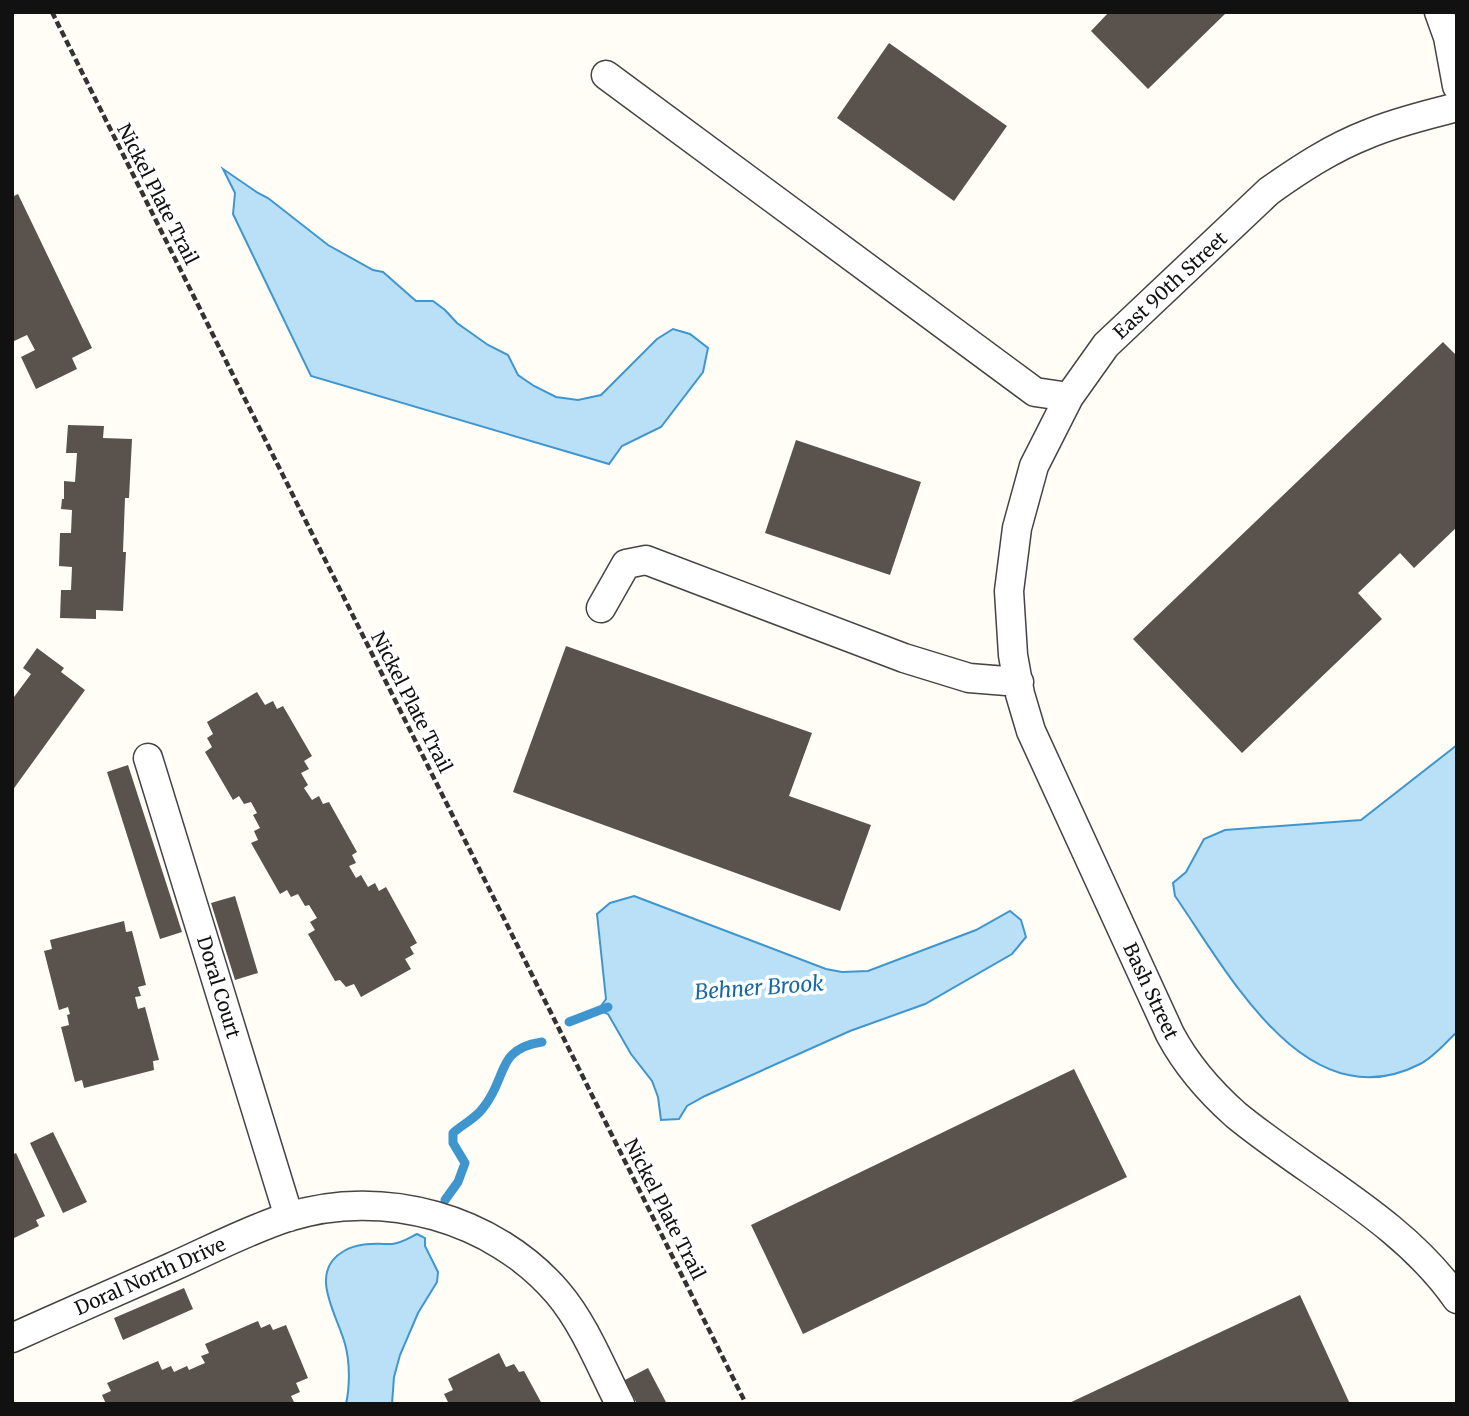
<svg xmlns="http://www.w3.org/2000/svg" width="1469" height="1416" font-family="Merriweather,serif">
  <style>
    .water { fill: #b9e0f7; stroke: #3f96cf; stroke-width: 2 }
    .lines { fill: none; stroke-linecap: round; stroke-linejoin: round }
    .stream { stroke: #3f96cf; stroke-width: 9 }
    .building { fill: #5a524d }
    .minor-casing { stroke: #444; stroke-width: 31 }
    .path { stroke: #333; stroke-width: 4.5; stroke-dasharray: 7 3.5; stroke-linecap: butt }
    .minor { stroke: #fff; stroke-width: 28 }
    .labels { text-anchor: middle; stroke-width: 7; stroke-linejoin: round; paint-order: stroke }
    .street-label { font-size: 19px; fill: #111; stroke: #fff }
    .water-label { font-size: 21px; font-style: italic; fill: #1768a6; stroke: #fff }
  </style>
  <rect width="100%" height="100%" fill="#fffdf5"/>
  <!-- water -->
  <path class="water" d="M223,169L258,193L268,198L328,245L373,270L383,272L416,301H433L445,310L457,323L488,345L508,355L518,375L534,386L556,397L578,400L601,395L657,339L673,329L690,334L708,348L703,372L661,427L622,446L609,464L311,376L233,214L235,193Z
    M1457,745V1032C1446,1042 1434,1057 1420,1064C1306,1123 1228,972 1175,896L1173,883L1186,872L1204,839L1225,830L1361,820Z
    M634,896L826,969L842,972L868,971L976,930L1010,911L1021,920L1026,937L1012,954L925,1004L850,1031L705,1096L687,1106L679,1119L661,1120L658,1097L652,1081L631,1054L608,1014L598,1010L606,999L597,914L610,903Z
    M417,1234L425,1238V1246L438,1272L437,1282L418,1313L400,1355L394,1377L392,1404H346C350,1386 350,1362 345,1344C337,1314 307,1272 344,1251C359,1242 376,1244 392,1244C402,1243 409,1238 417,1234Z"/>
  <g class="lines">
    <!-- stream -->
    <path class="stream" d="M569,1022L608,1007
      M445,1200L458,1182L465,1163L453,1143V1133C463,1124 475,1119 483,1108C508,1078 495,1049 542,1042"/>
  </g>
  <!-- building -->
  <path class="building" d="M1109,12H1227L1148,89L1091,31Z
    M889,43L1007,126L954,201L837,118Z
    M18,194L92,348L72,358L77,369L36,389L21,357L35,350L27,335L12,342V197Z
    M1443,342L1457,356V527L1414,568L1400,553L1358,593L1382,619L1242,753L1133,639Z
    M68,425L104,426L103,438L132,439L129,498H125L123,552H126L123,611L96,610V619L60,618L61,590H71L72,567L59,566L60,533H71L72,510L61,509L62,499H64V481L75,482L77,453H66Z
    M796,440L921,482L890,575L765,533Z
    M566,646L812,733L789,796L871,825L840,911L513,792Z
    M37,648L64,668L61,672L85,690L12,791V695L14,697L31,674L23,668Z
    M257,692L265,705L273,701L277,709L283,706L312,756L304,761L309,769L301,773L308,785L304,788L312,800L319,796L323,804L329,802L357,852L352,855L356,863L349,866L356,878L361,875L368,887L375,883L379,891L386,887L417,943L410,947L414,954L405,959L411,969L361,997L354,984L346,987L340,980L335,981L308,934L315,930L310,922L317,918L309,905L305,906L298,894L291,897L287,890L280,894L251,843L258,840L254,831L260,828L253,815L257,813L251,802L244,804L239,796L233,800L205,752L212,747L207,738L213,734L207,722Z
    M128,765L182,932L160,939L107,772Z
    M235,896L258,973L235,980L211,903Z
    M124,921L126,932L132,931L146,985L138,987L141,996L135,997L138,1009L145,1007L159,1060L153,1061L154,1070L84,1088L82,1080L75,1082L61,1027L69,1025L67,1015L70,1014L68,1007L59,1010L44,951L52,949L50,940Z
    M1074,1069L1127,1177L803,1334L751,1225Z
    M53,1132L87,1202L63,1213L30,1143Z
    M16,1153L45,1216L36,1220L39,1226L12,1239V1155Z
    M184,1288L193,1309L123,1340L114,1318Z
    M1300,1295L1350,1404H1067Z
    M258,1321L261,1328L270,1324L273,1330L286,1325L308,1378L296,1383L300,1392L291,1396L294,1402L106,1404L102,1395L111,1391L107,1383L158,1361L162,1370L171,1366L174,1372L187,1366L189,1370L205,1363L201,1356L209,1353L205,1344Z
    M499,1353L506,1367L514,1364L519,1372L524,1371L542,1404H444L448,1402L444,1394L453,1390L448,1379Z
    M648,1368L667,1404H637L625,1380Z"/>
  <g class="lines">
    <defs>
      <path id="minor" d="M1439,12L1448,37L1457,86
        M606,75L1035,392L1069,397
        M1457,107C1427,115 1396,122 1368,134C1332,148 1300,169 1269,191L1106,345L1069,397L1034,466L1017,528L1009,591L1013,655L1020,694L1031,731L1170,1034C1187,1066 1209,1091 1236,1115C1309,1175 1403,1221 1457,1299
        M601,608L626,564L646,560L904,658L969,678L1019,682
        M148,758L289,1217
        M12,1338C65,1314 118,1291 172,1267C210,1250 248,1230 288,1217C383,1187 494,1218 558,1293C585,1325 601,1367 620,1404"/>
    </defs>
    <!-- minor casing -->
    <use href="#minor" class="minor-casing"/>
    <!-- path -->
    <path class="path" d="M52,12L746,1404"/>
    <!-- minor -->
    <use href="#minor" class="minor"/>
  </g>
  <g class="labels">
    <!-- street labels -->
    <g class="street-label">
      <text transform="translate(158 194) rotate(63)" y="7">Nickel Plate Trail</text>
      <text transform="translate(1170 285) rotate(-43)" y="7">East 90th Street</text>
      <text transform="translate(412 702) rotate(63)" y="7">Nickel Plate Trail</text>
      <text transform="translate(219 987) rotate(73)" y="7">Doral Court</text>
      <text transform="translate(1151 991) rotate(65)" y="7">Bash Street</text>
      <text transform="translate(665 1209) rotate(63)" y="7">Nickel Plate Trail</text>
      <text transform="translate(150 1276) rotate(-24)" y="7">Doral North Drive</text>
    </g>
    <!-- water labels -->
    <g class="water-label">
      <text transform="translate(759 988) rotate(-4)" y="7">Behner Brook</text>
    </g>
  </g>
  <!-- border -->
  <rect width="1469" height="1416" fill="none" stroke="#111111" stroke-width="28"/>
</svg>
